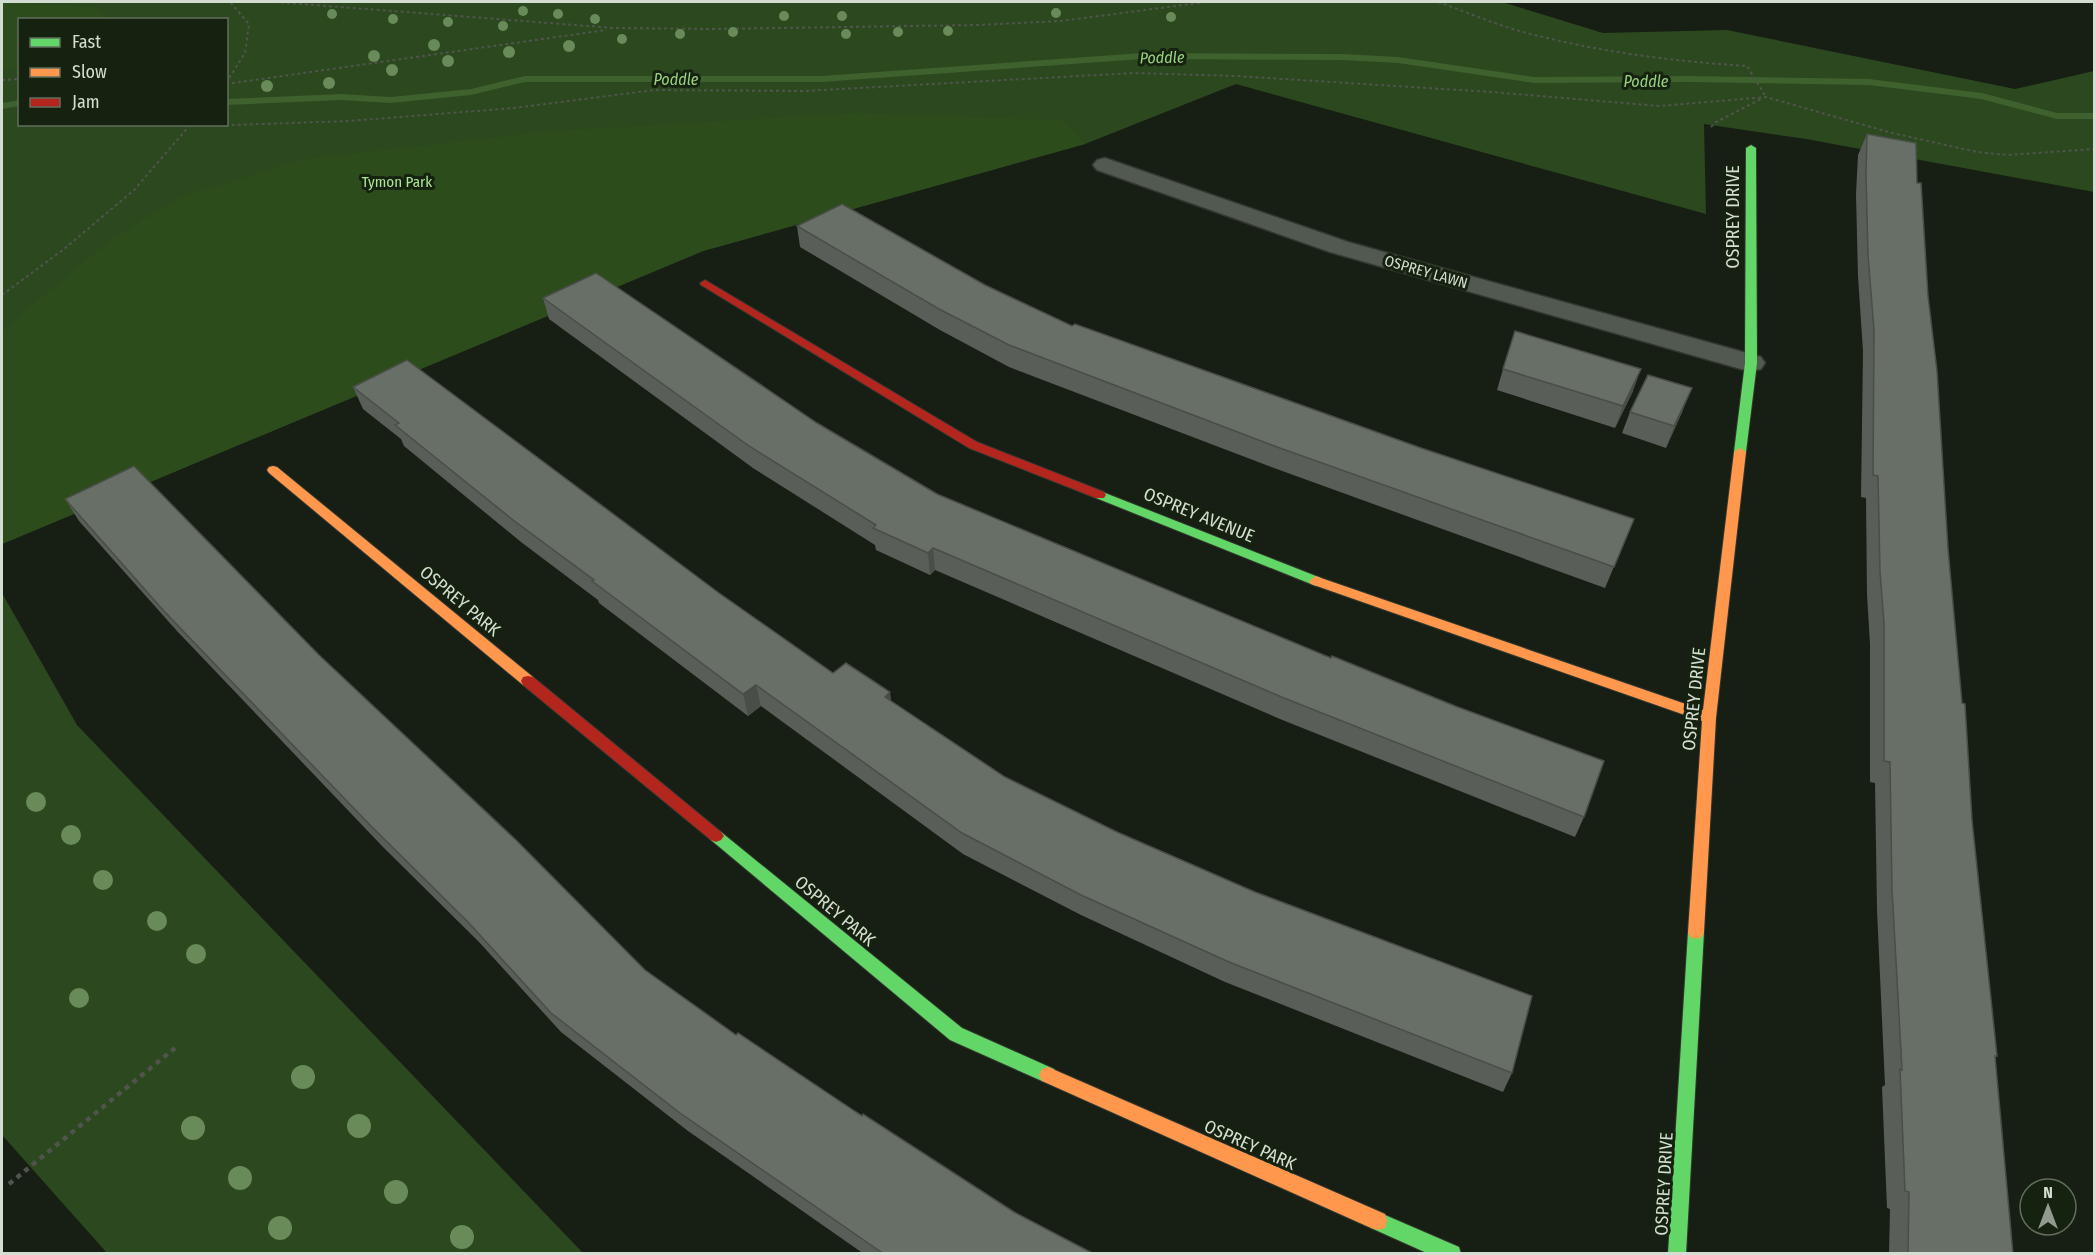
<svg xmlns="http://www.w3.org/2000/svg" width="2096" height="1255" font-family="'Fira Sans Condensed',sans-serif">
  <style>
    .green { fill: #2c481e; fill-rule: evenodd }
    .forest { fill: #2c4c1b }
    .lines { fill: none; stroke-linecap: round; stroke-linejoin: round }
    .stream { fill: #3e612e; fill-rule: evenodd }
    .street-casing { stroke: #32382f; stroke-width: 3 }
    .fast-casing { stroke: #32382f; stroke-width: 2 }
    .slow-casing { stroke: #32382f; stroke-width: 2 }
    .jam-casing { stroke: #32382f; stroke-width: 2 }
    .path-far1 { stroke: #50544d; stroke-width: 2; stroke-dasharray: 3 3; stroke-linecap: butt }
    .path { stroke: #50544d; stroke-width: 4.5; stroke-dasharray: 5 5; stroke-linecap: butt }
    .street { fill: #525950; fill-rule: evenodd }
    .fast { fill: #63d668; fill-rule: evenodd }
    .slow { fill: #ff974d; fill-rule: evenodd }
    .jam { fill: #b3261e; fill-rule: evenodd }
    .tree { fill: #688b59 }
    .wall { fill: #595f58 }
    .shaded-wall { fill: #494e47 }
    .building { fill: #686f66; stroke: #494e47; stroke-width: 1.5 }
    .labels { text-anchor: middle; stroke-width: 6; stroke-linejoin: round; paint-order: stroke }
    .far-park-label { font-size: 15px; fill: #abe492; stroke: #162210 }
    .far-street-label { font-size: 15px; fill: #d4ddd1; stroke: #162210 }
    .far-water-label { font-size: 16px; font-style: italic; fill: #99d281; stroke: #162210 }
    .street-label { font-size: 18px; fill: #d4ddd1; stroke: #162210 }
  </style>
  <rect width="100%" height="100%" fill="#171e14"/>
  <!-- green -->
  <path class="green" d="M2,2H1502L1603,33L1727,30L2015,89L2094,71V192L1806,139L1704,124L1706,214L1236,84L1085,144L703,251L2,544ZM20,20H226V124H20Z
    M2,593L77,725L583,1253H107L2,1135Z"/>
  <!-- forest -->
  <path class="forest" d="M2,2L93,7L107,19L20,20L19,69L2,71Z
    M858,113L1063,120L1085,144L703,251L2,544V330L110,240L181,197L304,159L550,131Z"/>
  <g class="lines">
    <!-- stream -->
    <path class="stream" d="M1142,53L1343,54L1398,57L1535,77L1689,76L1869,79L1982,93L2057,113H2094V119H2057L1981,99L1869,85L1689,82L1535,83L1398,63L1343,60L1142,59L821,82H525L471,95L391,103L341,100L226,105V99L341,94L391,97L471,89L525,76H821Z
      M20,100V106L2,109V103Z"/>
    <defs>
      <path id="street" d="M1105,158L1348,242L1761,357L1765,363L1761,369L1751,371L1741,369L1330,252L1097,170L1093,165L1097,160Z"/>
      <path id="fast" d="M1751,145L1756,148L1757,363L1746,452L1740,456L1734,452L1745,363L1746,148Z
        M1100,491L1321,578L1323,581L1316,586L1096,498L1094,495Z
        M716,830L721,832L962,1028L1054,1069L1057,1075L1054,1081L1048,1083L1042,1081L950,1040L711,840L708,836L711,832Z
        M1696,925L1702,927L1704,932L1686,1254H1668L1688,932L1690,927Z
        M1378,1212L1459,1247L1461,1254H1429L1371,1228L1369,1221L1371,1214Z"/>
      <path id="slow" d="M1740,448L1746,452L1716,718L1704,932L1702,937L1696,939L1690,937L1688,932L1702,721L1311,584L1309,581L1316,576L1321,578L1703,710L1734,452Z
        M273,466L277,467L533,677L535,681L533,685H523L269,473L267,470L269,467Z
        M1048,1067L1385,1214L1387,1221L1385,1228L1378,1230L1371,1228L1042,1081L1039,1075L1042,1069Z"/>
      <path id="jam" d="M705,280L977,442L1104,492L1106,495L1104,498H1096L969,448L701,285L700,283Z
        M528,676L533,677L721,832L724,836L721,840L716,842L711,840L523,685L521,681L523,677Z"/>
    </defs>
    <!-- street casing -->
    <use href="#street" class="street-casing"/>
    <!-- fast casing -->
    <use href="#fast" class="fast-casing"/>
    <!-- slow casing -->
    <use href="#slow" class="slow-casing"/>
    <!-- jam casing -->
    <use href="#jam" class="jam-casing"/>
    <!-- path-far1 -->
    <path class="path-far1" d="M275,2L614,28L711,29L977,25L1061,21L1206,2
      M1438,2C1464,11 1489,22 1516,30C1591,51 1669,61 1747,66L1766,97
      M2,80L20,79
      M226,83L245,53L249,24L230,2
      M226,84L606,30
      M226,123L233,125L349,121L514,108L654,90L804,91L1134,73L1236,76L1492,92L1660,106L1766,97L1892,133L1977,152L2007,155L2094,149
      M1711,127L1716,122L1763,98
      M2,295L64,249L134,190L191,124"/>
    <!-- path -->
    <path class="path" d="M9,1184L175,1048"/>
    <!-- street -->
    <use href="#street" class="street"/>
    <!-- fast -->
    <use href="#fast" class="fast"/>
    <!-- slow -->
    <use href="#slow" class="slow"/>
    <!-- jam -->
    <use href="#jam" class="jam"/>
  </g>
  <!-- trees -->
  <g class="tree">
    <circle cx="523" cy="11" r="5"/>
    <circle cx="1056" cy="13" r="5"/>
    <circle cx="332" cy="14" r="5"/>
    <circle cx="558" cy="14" r="5"/>
    <circle cx="784" cy="16" r="5"/>
    <circle cx="842" cy="16" r="5"/>
    <circle cx="1171" cy="17" r="5"/>
    <circle cx="393" cy="19" r="5"/>
    <circle cx="595" cy="19" r="5"/>
    <circle cx="448" cy="22" r="5"/>
    <circle cx="503" cy="26" r="5"/>
    <circle cx="948" cy="31" r="5"/>
    <circle cx="733" cy="32" r="5"/>
    <circle cx="898" cy="32" r="5"/>
    <circle cx="680" cy="34" r="5"/>
    <circle cx="846" cy="34" r="5"/>
    <circle cx="622" cy="39" r="5"/>
    <circle cx="434" cy="45" r="6"/>
    <circle cx="569" cy="46" r="6"/>
    <circle cx="509" cy="52" r="6"/>
    <circle cx="374" cy="56" r="6"/>
    <circle cx="448" cy="61" r="6"/>
    <circle cx="392" cy="70" r="6"/>
    <circle cx="329" cy="83" r="6"/>
    <circle cx="267" cy="86" r="6"/>
    <circle cx="36" cy="802" r="10"/>
    <circle cx="71" cy="835" r="10"/>
    <circle cx="103" cy="880" r="10"/>
    <circle cx="157" cy="921" r="10"/>
    <circle cx="196" cy="954" r="10"/>
    <circle cx="79" cy="998" r="10"/>
    <circle cx="303" cy="1077" r="12"/>
    <circle cx="359" cy="1126" r="12"/>
    <circle cx="193" cy="1128" r="12"/>
    <circle cx="240" cy="1178" r="12"/>
    <circle cx="396" cy="1192" r="12"/>
    <circle cx="280" cy="1228" r="12"/>
    <circle cx="462" cy="1237" r="12"/>
  </g>
  <!-- wall -->
  <path class="wall" d="M1867,134L1917,183L1928,296L1948,549L1972,820L1997,1056L1995,1058L2013,1254H1889L1890,1209L1887,1208L1882,1087L1885,1085L1877,910L1875,783L1870,782V644L1867,594L1866,498L1861,497L1863,351L1858,276L1856,194L1858,155Z
    M797,226L985,285L1072,326L1421,448L1634,519L1605,588L1274,468L1009,367L940,330L800,247Z
    M543,298L817,423L937,494L1584,817L1575,837L1280,719L935,570L930,575L876,550L875,545L753,468L549,319Z
    M1503,369L1633,391L1615,428L1497,390Z
    M353,387L719,593L833,673L891,701L1005,777L1512,1073L1503,1092L1225,982L1081,915L963,854L761,706L748,716L599,603L598,600L521,542L404,446L401,439L363,409Z
    M1683,410L1666,448L1622,433L1630,412Z
    M65,499L319,655L645,970L736,1035L1014,1212L1094,1254H864L688,1131L561,1032L479,942L383,847L177,631L79,521Z"/>
  <!-- shaded-wall -->
  <path class="shaded-wall" d="M1641,369L1633,391L1615,428L1623,406Z
    M1692,388L1683,410L1666,448L1674,426Z
    M933,548L935,570L930,575L928,553Z
    M756,685L761,706L748,716L743,694Z
    M890,692L893,713L885,697Z"/>
  <!-- building -->
  <path class="building" d="M1867,134L1916,143L1917,183H1921L1928,296L1937,371L1948,549L1962,703L1965,704L1972,820L1997,1056H1995L2013,1254H1908L1909,1192L1905,1191L1900,1069L1902,1070L1892,889L1890,762L1884,761V623L1880,572L1878,476L1873,475L1874,330L1868,255L1866,174Z
    M842,204L985,285L1072,326L1075,324L1421,448L1634,519L1614,567L1277,447L1009,345L939,309L797,226Z
    M596,273L817,423L937,494L1331,658L1332,656L1455,706L1604,761L1584,817L1284,698L933,548L928,553L873,528L876,525L749,446L543,298Z
    M1515,331L1641,369L1623,406L1503,369Z
    M407,360L719,593L833,673L846,663L890,692L885,697L1005,777L1117,832L1255,892L1532,996L1512,1073L1229,962L1081,895L962,833L756,685L743,694L592,581L594,580L513,520L395,425L399,423L353,387Z
    M1648,375L1692,388L1674,426L1630,412Z
    M134,466L319,655L516,840L645,970L736,1035L738,1033L862,1116L863,1114L1014,1212L1094,1254H884L680,1113L551,1013L468,922L371,826L230,680L163,610L65,499Z"/>
  <g class="labels">
    <!-- far-park labels -->
    <g class="far-park-label">
      <text x="397" y="187">Tymon Park</text>
    </g>
    <!-- far-street labels -->
    <g class="far-street-label">
      <text transform="translate(1426 272) rotate(16)" y="5">OSPREY LAWN</text>
    </g>
    <!-- far-water labels -->
    <g class="far-water-label">
      <text transform="translate(1162 57) rotate(-1)" y="6">Poddle</text>
      <text x="676" y="85">Poddle</text>
      <text x="1646" y="87">Poddle</text>
    </g>
    <!-- street labels -->
    <g class="street-label">
      <text transform="translate(1733 217) rotate(-90)" y="6">OSPREY DRIVE</text>
      <text transform="translate(1199 515) rotate(22)" y="6">OSPREY AVENUE</text>
      <text transform="translate(460 601) rotate(40)" y="6">OSPREY PARK</text>
      <text transform="translate(1694 699) rotate(-84)" y="6">OSPREY DRIVE</text>
      <text transform="translate(835 911) rotate(40)" y="6">OSPREY PARK</text>
      <text transform="translate(1250 1145) rotate(24)" y="6">OSPREY PARK</text>
      <text transform="translate(1664 1184) rotate(-87)" y="6">OSPREY DRIVE</text>
    </g>
  </g>
  <!-- border -->
  <rect width="2096" height="1255" fill="none" stroke="#d4ddd1" stroke-width="6"/>
  <!-- legend -->
  <rect x="18" y="18" width="210" height="108" fill="#162210" stroke="#626d5d" stroke-width="1.5"/>
  <rect x="30" y="38" width="30" height="9" fill="#63d668" stroke="#626d5d" stroke-width="1.5"/>
  <text x="72" y="48" font-size="18" fill="#d4ddd1">Fast</text>
  <rect x="30" y="68" width="30" height="9" fill="#ff974d" stroke="#626d5d" stroke-width="1.5"/>
  <text x="72" y="78" font-size="18" fill="#d4ddd1">Slow</text>
  <rect x="30" y="98" width="30" height="9" fill="#b3261e" stroke="#626d5d" stroke-width="1.5"/>
  <text x="72" y="108" font-size="18" fill="#d4ddd1">Jam</text>
  <!-- north arrow -->
  <g transform="translate(2048 1207)"><circle r="28" fill="#162210" stroke="#626d5d" stroke-width="1.5"/>
  <path d="M0-4.5L10 22L0 15L-10 22Z" fill="#929a8f"/>
  <text y="-9" font-size="16" font-weight="bold" text-anchor="middle" fill="#d4ddd1">N</text>
  </g>
</svg>
